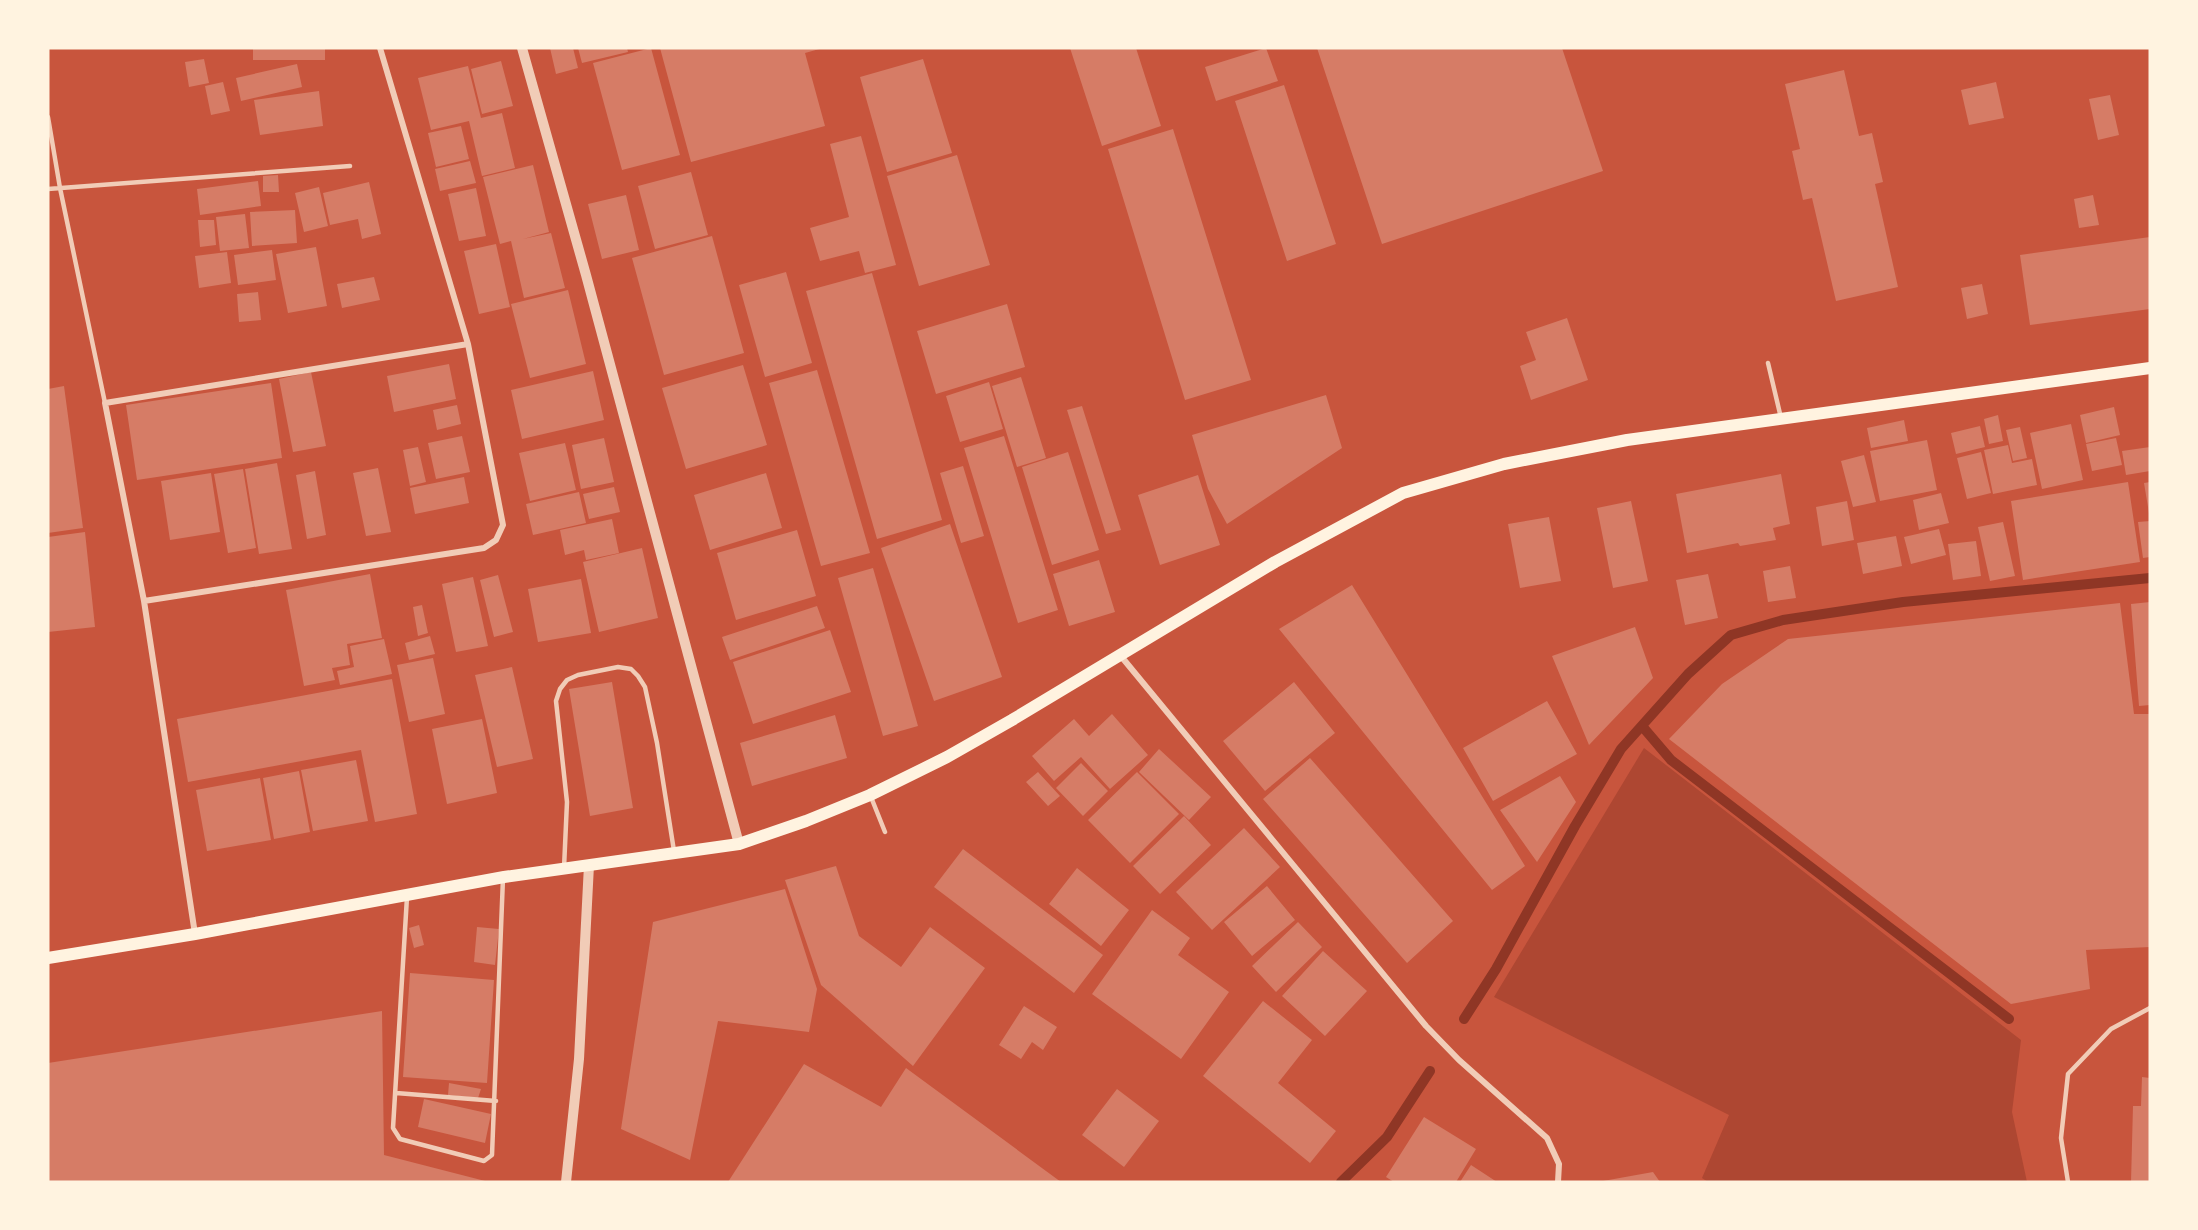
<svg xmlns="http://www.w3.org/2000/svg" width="2198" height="1230" font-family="'Noto Sans',sans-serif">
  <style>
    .green { fill: #ae4732 }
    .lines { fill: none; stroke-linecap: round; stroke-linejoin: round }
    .stream { stroke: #8f3625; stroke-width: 10 }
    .building { fill: #d67c66 }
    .service { stroke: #f1ccb7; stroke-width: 4.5 }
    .minor { stroke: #f1ccb7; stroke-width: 6 }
    .tertiary { stroke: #f1ccb7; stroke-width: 10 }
    .secondary { stroke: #fff3e0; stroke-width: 12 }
  </style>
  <rect width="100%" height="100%" fill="#c8553d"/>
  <!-- green -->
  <path class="green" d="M1644,748L2021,1040L2012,1112L2027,1182H1708L1702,1178L1729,1115L1494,997Z"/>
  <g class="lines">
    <!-- stream -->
    <path class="stream" d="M1642,726L1671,760L2009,1019
      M1464,1019L1496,969L1575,826L1621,749L1688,674L1731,635L1783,620L1903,602L2150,578
      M1341,1182L1387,1137L1430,1071"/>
  </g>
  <!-- building -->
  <path class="building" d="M253,48H325V60H253Z
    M550,48H573L578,68L556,74Z
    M578,48H627L628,52L582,63Z
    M651,48L680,155L622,170L593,63Z
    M660,48H823L805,53L825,126L691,162Z
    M1070,48H1136L1161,126L1102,146Z
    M1266,48L1278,81L1216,101L1205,67Z
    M1317,48H1562L1603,171L1382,244Z
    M204,59L209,83L189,87L185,62Z
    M923,59L952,153L887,172L860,77Z
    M501,61L513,106L482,114L471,69Z
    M297,64L302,87L241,101L236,78Z
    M468,66L481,118L502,113L515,168L482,176L469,121L431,130L418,78Z
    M1844,70L1859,136L1872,133L1883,182L1875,184L1898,287L1836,301L1812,198L1803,200L1792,151L1800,149L1785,84Z
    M223,82L230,111L211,115L205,86Z
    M1996,82L2004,118L1969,125L1961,90Z
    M1284,85L1336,244L1287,261L1235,101Z
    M319,91L323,126L260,135L254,100Z
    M2110,95L2119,135L2098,140L2089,99Z
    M461,126L469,159L436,167L428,133Z
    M1173,129L1251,380L1185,400L1108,149Z
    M861,136L896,265L865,273L859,251L820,261L810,228L849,217L830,144Z
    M957,155L990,265L919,286L887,176Z
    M470,161L476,183L440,191L435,169Z
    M533,165L549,232L523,239L551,233L565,288L524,298L511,241L500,244L483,177Z
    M691,172L708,235L655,249L638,186Z
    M278,175L279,192H263V176Z
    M258,181L261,206L200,215L197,189Z
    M369,182L381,234L362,239L358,219L330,225L323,193Z
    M319,187L328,226L304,232L295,193Z
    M476,188L486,236L459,241L448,194Z
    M626,195L639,250L602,259L588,204Z
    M2093,195L2099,225L2079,228L2074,199Z
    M295,210L297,243L252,246L250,212Z
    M245,214L249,248L220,251L216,217Z
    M198,220H214L216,245L200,247Z
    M712,236L744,353L664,375L632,258Z
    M2150,237V309L2030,325L2020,255Z
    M496,244L510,307L479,314L464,251Z
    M316,247L327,306L288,313L276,254Z
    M272,250L276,280L238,285L234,255Z
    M227,252L231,283L199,288L195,256Z
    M786,272L812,363L765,377L739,285Z
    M872,273L942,520L877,539L806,291Z
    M374,277L380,300L342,308L337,284Z
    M1982,284L1988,314L1967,319L1961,288Z
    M568,290L586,364L530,378L511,304Z
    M258,292L261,320L239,322L237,294Z
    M1007,304L1025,367L936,394L917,331Z
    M1567,318L1588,380L1531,400L1520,366L1536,360L1526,332Z
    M449,364L456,399L394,412L387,376Z
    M743,365L767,445L686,469L662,388Z
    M817,370L870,553L821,566L769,383Z
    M593,371L604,420L522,439L511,390Z
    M311,372L326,446L293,452L279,379Z
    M1021,377L1046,458L1017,467L992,386Z
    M989,382L1003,429L960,442L946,396Z
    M271,383L282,458L137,480L126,405Z
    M64,386L83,528L48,533V389Z
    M1326,395L1342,448L1227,524L1208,489L1192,435Z
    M457,405L461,424L437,430L433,410Z
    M1082,406L1121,530L1106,534L1067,410Z
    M2114,407L2120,435L2086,443L2080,415Z
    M1998,415L2003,441L1989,444L1984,419Z
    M1904,420L1908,441L1871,448L1867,428Z
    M2071,424L2083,480L2042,489L2030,433Z
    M1980,426L1985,447L1956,454L1951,433Z
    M2020,427L2027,458L2013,461L2006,430Z
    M462,436L470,472L436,479L428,443Z
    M1004,436L1058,610L1018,623L964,448Z
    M604,438L614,482L581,489L572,445Z
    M2116,438L2122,465L2092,471L2086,444Z
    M1927,440L1937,490L1880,501L1870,451Z
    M565,443L576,490L530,501L519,453Z
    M2008,445L2012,463L2032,459L2037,485L1993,494L1984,450Z
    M418,447L426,482L410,486L403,450Z
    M2150,447V471L2126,475L2122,451Z
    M1068,452L1099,550L1052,565L1022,467Z
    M1981,452L1991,493L1967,499L1957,458Z
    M1864,455L1876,502L1853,507L1841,461Z
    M277,463L292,549L259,554L245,469Z
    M963,466L984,536L961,543L940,473Z
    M378,468L391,532L366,536L353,473Z
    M243,469L256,548L228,553L214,474Z
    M315,471L326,535L307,539L296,475Z
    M211,473L220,532L170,540L161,481Z
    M766,473L782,528L710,550L694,495Z
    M1781,474L1790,524L1773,528L1776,540L1740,546L1738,543L1687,553L1676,494Z
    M1198,475L1220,545L1160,565L1138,495Z
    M464,477L469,503L415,514L410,488Z
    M2128,482L2140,562L2023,580L2011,501Z
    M2150,482V513H2149L2144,483Z
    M614,487L620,512L589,519L583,494Z
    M579,492L586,523L533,535L526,504Z
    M1941,493L1949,523L1919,530L1913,500Z
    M1631,501L1648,581L1613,588L1597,508Z
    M1847,501L1854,540L1822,546L1816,507Z
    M1549,517L1561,581L1520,588L1508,524Z
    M612,519L619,553L586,560L584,550L565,555L560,530Z
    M2150,521V557L2143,558L2138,522Z
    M2003,522L2015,576L1990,581L1978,527Z
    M950,524L1002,677L934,701L881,548Z
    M1939,529L1946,555L1911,564L1904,537Z
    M797,530L816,596L736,620L717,553Z
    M85,532L95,627L48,632V537Z
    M1896,536L1902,566L1863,574L1857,543Z
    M1976,541L1981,576L1953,580L1948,544Z
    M642,548L658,618L599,632L583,562Z
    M1099,560L1115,612L1069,626L1053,574Z
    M1790,566L1796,598L1768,602L1763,571Z
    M873,568L918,726L883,736L838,578Z
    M370,574L382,638L347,644L350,665L332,668L335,680L304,686L286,590Z
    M1708,574L1718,618L1685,625L1676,580Z
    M498,575L513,632L494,637L480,580Z
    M473,577L488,646L456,652L442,584Z
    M581,579L591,633L538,642L528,589Z
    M1352,585L1525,866L1492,890L1279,629Z
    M2150,602V705L2139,706L2131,604Z
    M2120,603L2134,714H2150V947L2086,950L2090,989L2011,1004L1669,739L1722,684L1788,639Z
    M422,605L428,633L418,636L413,607Z
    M817,606L825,628L730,660L722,637Z
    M1635,627L1653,678L1589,745L1552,656Z
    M830,630L851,692L753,724L733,662Z
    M430,636L435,654L409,660L405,643Z
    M384,639L392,674L340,685L337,671L354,667L350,646Z
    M433,658L445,714L409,722L397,665Z
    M512,667L533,759L497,767L475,675Z
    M392,679L417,814L375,822L361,750L188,782L177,719Z
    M612,682L633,808L590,816L569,689Z
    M1294,682L1335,733L1265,791L1223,741Z
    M1547,701L1577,754L1493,801L1463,748Z
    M1112,714L1148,755L1110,789L1081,757L1054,781L1032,756L1074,719L1089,736Z
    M835,715L847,758L752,786L740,743Z
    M482,719L497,793L447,804L432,729Z
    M1159,749L1211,797L1189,820L1139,772Z
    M1310,758L1453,921L1407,963L1263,799Z
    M356,760L368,821L313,831L301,770Z
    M1081,763L1108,791L1083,816L1056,788Z
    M299,771L310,832L274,839L263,778Z
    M1038,772L1060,796L1048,806L1026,782Z
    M1137,772L1179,814L1130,863L1088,820Z
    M1560,776L1576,802L1537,862L1500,810Z
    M260,778L271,840L207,851L196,790Z
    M1184,816L1211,845L1160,894L1133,866Z
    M1244,828L1280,867L1212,930L1176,892Z
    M963,849L1103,955L1074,993L934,887Z
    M836,866L859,936L901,967L930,927L985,968L913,1066L821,985L785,880Z
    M1077,868L1129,910L1101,946L1049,904Z
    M1267,886L1295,920L1252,956L1224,922Z
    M785,889L817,989L809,1032L718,1021L690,1160L621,1129L653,922Z
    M1152,910L1190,938L1178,955L1229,992L1181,1059L1092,994Z
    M1298,922L1322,947L1276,992L1252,966Z
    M419,925L424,945L414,948L409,928Z
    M477,927L499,929L495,965L474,962Z
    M1323,951L1367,991L1325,1036L1282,996Z
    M410,973L494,980L487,1083L403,1077Z
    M1263,1001L1312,1040L1278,1083L1336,1131L1310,1163L1203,1076Z
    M1024,1006L1057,1027L1043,1050L1032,1042L1021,1059L999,1045Z
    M382,1011L384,1155L489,1182H48V1063Z
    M804,1064L881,1107L906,1068L1061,1182H728Z
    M2142,1077L2150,1078V1182H2131L2133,1106H2141Z
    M449,1083L481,1089L478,1098L448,1095Z
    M1117,1089L1159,1121L1124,1167L1082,1135Z
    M424,1099L491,1114L485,1143L418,1127Z
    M1424,1117L1476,1149L1456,1182H1394L1386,1177Z
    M1471,1165L1497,1182H1460Z
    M1653,1172L1660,1182H1603V1181Z"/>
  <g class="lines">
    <!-- service -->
    <path class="service" d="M48,117L60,188L105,403
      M48,189L350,166
      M1768,363L1781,418
      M871,797L885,832
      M564,868L567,802L556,701L560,689L567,680L578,675L618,667L631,669L638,676L645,687L657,743L674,851
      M407,897L393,1128L400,1139L484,1161L492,1155L503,878
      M396,1093L496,1101
      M2068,1182L2061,1138L2068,1074L2111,1029L2150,1008"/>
    <!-- minor -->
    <path class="minor" d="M144,601L484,548L496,540L503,525L468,344L380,48
      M1120,655L1426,1026L1459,1060L1547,1138L1559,1164L1558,1182
      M195,934L144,601L105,403L468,344"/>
    <!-- tertiary -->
    <path class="tertiary" d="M522,48L586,275L739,844
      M566,1182L579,1059L589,865"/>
    <!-- secondary -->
    <path class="secondary" d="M48,958L195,934L504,877L739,844L806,821L870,795L947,757L1012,720L1275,562L1403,493L1504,464L1627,440L2150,368"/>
  </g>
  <!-- border -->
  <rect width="2198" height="1230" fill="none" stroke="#fff3e0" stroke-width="99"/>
</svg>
